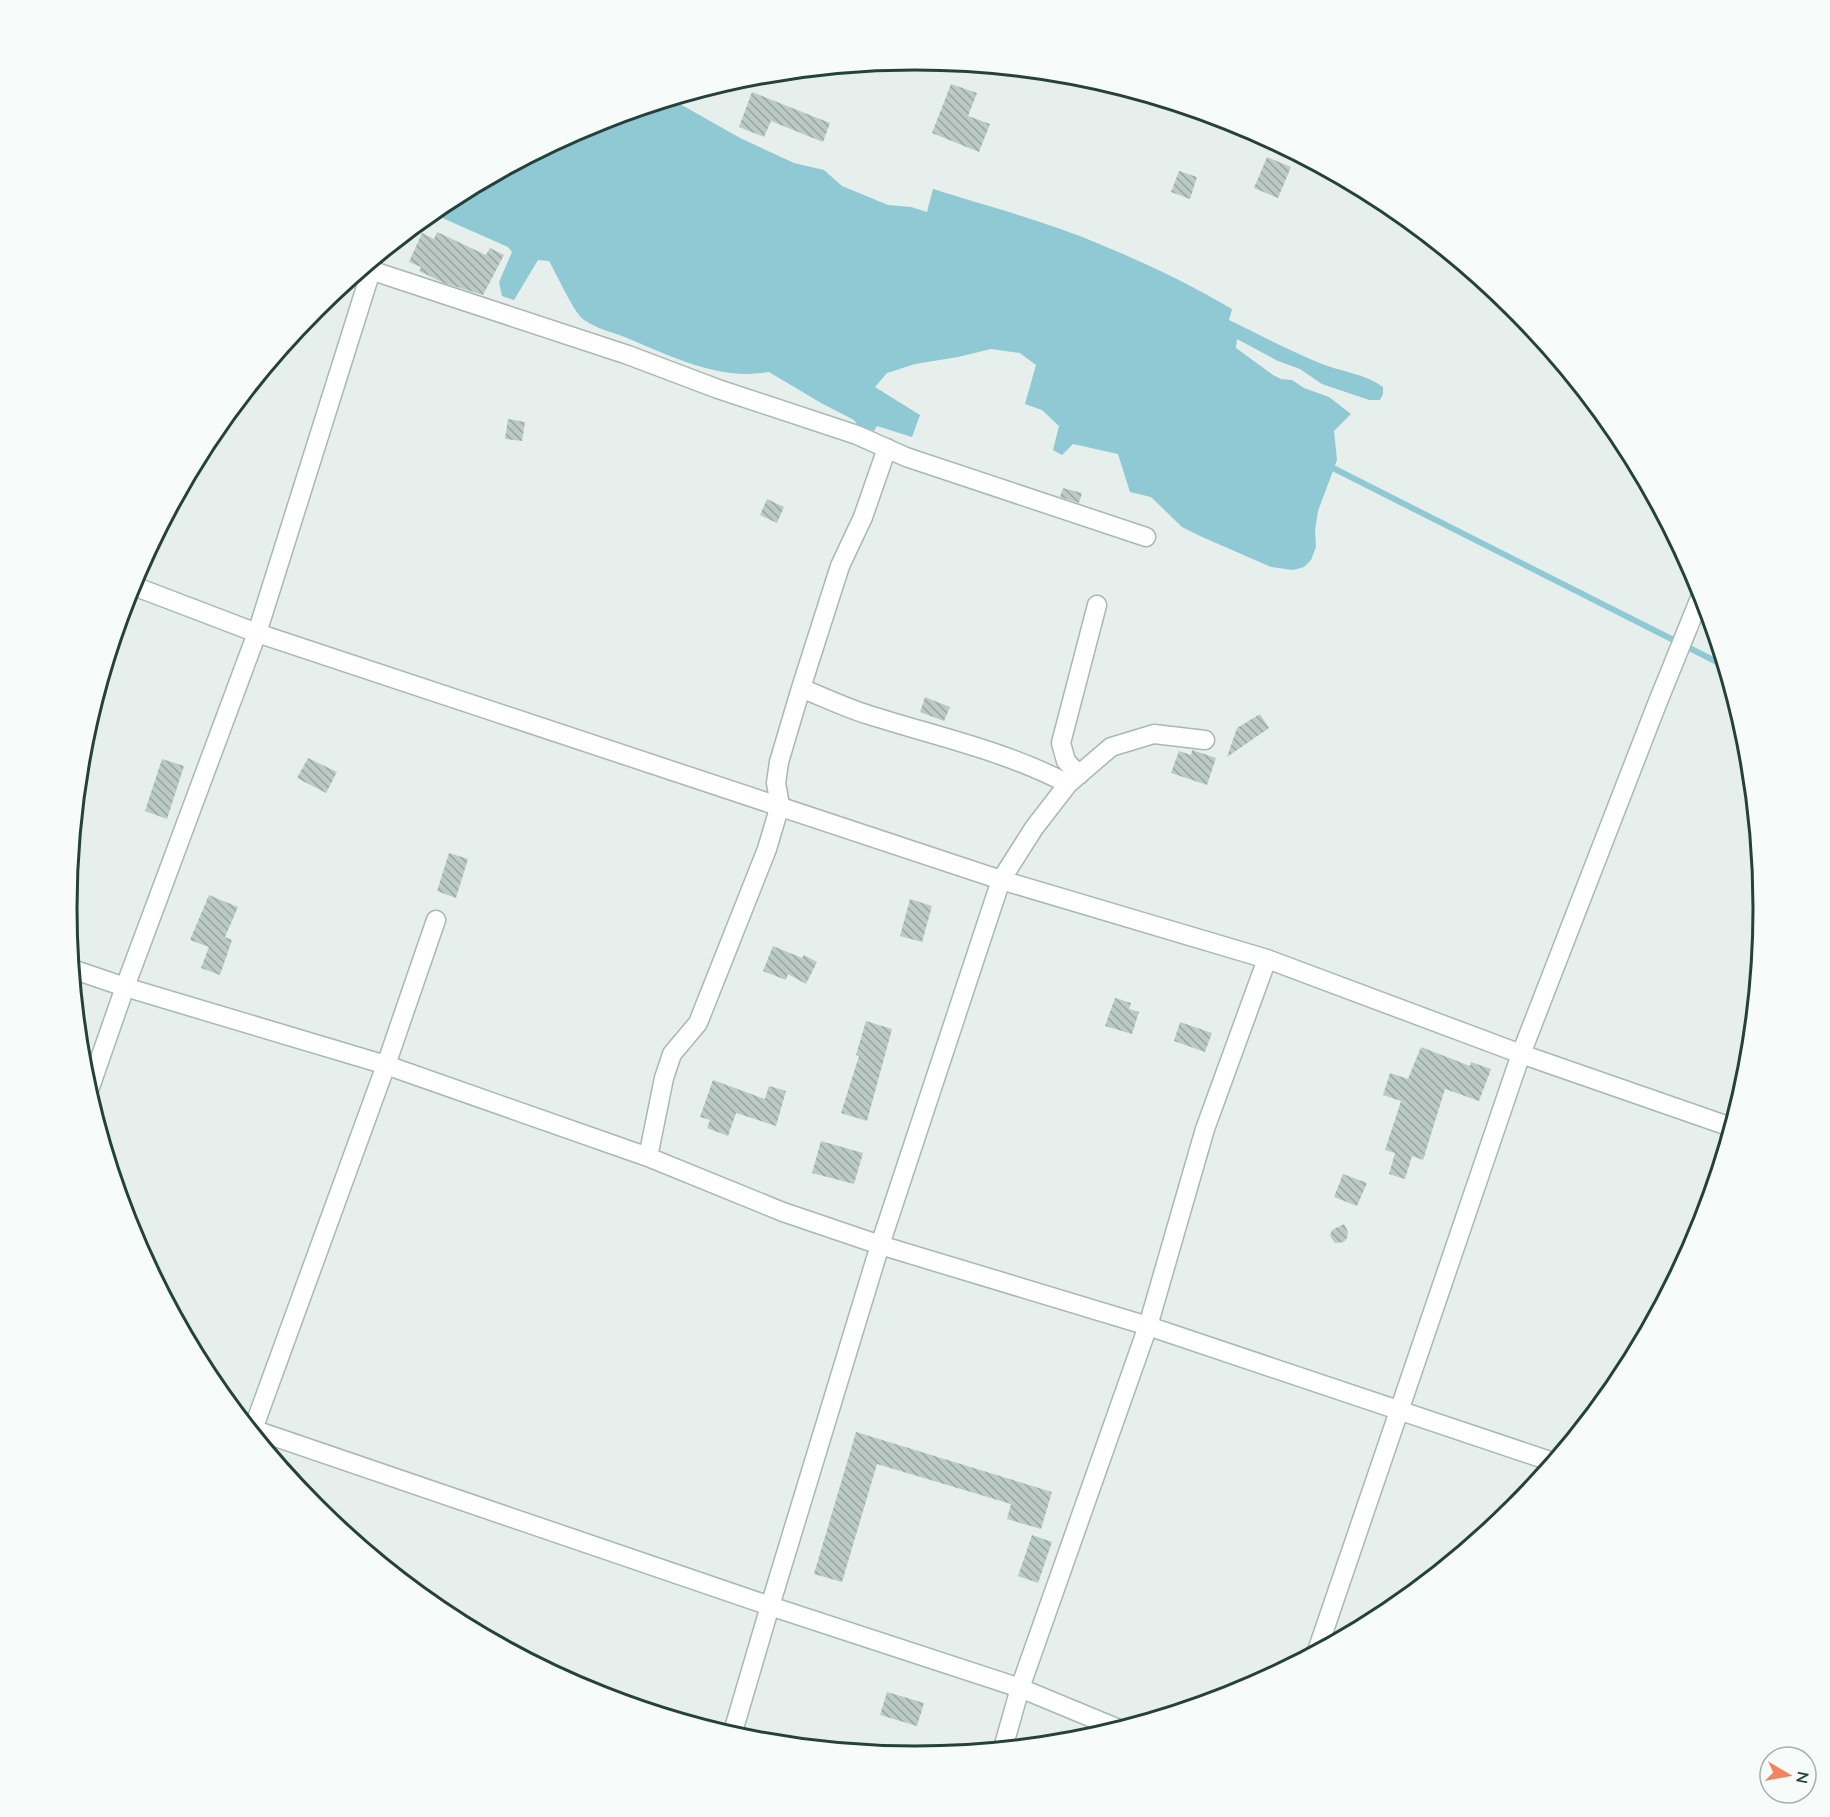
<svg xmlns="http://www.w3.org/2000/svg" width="1830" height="1817" font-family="Quicksand,sans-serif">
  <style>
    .water { fill: #8ec9d4 }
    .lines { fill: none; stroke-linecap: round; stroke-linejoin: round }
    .stream { stroke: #8ec9d4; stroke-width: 6 }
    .building { fill: url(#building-back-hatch) }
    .minor-casing { stroke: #a8b8b2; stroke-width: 21 }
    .minor { stroke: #fff; stroke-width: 18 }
    .rim { fill: none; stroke: #24423a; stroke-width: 3 }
  </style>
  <defs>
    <pattern id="building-back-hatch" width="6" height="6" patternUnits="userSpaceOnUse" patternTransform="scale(1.5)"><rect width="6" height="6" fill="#bbcac4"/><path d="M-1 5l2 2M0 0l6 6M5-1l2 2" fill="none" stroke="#98a6a0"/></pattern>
  </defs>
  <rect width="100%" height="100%" fill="#e6efeb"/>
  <!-- water -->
  <path class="water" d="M673,100L740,138L794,163L824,170L842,186L888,205L911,207L927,212L933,189C990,207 1049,222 1104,246C1148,264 1191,285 1232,309L1229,320C1260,335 1290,351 1322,364C1343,372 1365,374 1383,387V394L1380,400H1369L1322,384L1300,369L1278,361L1237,339L1236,348L1273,375L1281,379L1292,380L1304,388L1329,397L1351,414L1334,431L1337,460L1318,511L1315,530L1316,547L1311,560L1304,567L1293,570L1271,567L1200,536L1182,527L1151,497L1130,492L1118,454L1073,444L1062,455L1053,450L1059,426L1042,410L1025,404L1036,365L1020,353L991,349L958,357L915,364L887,373L875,387L920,415L912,437L877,426L874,431L857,424L854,420L821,403L769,372C719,381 673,357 627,338C615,333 595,328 584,320C574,313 556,273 549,261L538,260L514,300L502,296L499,282L512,252L508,247L431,213L444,203L591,124Z"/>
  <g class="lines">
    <!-- stream -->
    <path class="stream" d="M1327,465L1723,665"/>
  </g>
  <!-- building -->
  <path class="building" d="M951,84L977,93L968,116L990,124L979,152L932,133Z
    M752,92L830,123L823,142L771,121L764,137L739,127Z
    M1267,157L1291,167L1278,198L1254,188Z
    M1179,171L1197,177L1190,199L1171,192Z
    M437,232L486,255L490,248L504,255L483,295L444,283L419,271L421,267L409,262L422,233L434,239Z
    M508,419L525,422L522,441L505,439Z
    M1063,488L1082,493L1079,503L1060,497Z
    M767,499L784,507L777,523L760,515Z
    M925,697L950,707L944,721L920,712Z
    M1260,714L1269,728L1227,757L1237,728Z
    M1192,750L1216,758L1207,785L1171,773L1179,751L1191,755Z
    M308,758L337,772L326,793L297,778Z
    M162,759L184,766L167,819L145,811Z
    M449,853L468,859L456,898L437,891Z
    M209,895L238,907L225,937L232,940L220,975L201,968L209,947L190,940Z
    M910,899L932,906L922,942L900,936Z
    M773,946L802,958L804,955L817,962L806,984L788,974L786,980L763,971Z
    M1115,998L1131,1003L1129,1009L1139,1012L1132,1034L1105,1026Z
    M866,1021L892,1029L867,1121L841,1113L859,1056L856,1055Z
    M1180,1022L1212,1033L1205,1052L1174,1041Z
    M1421,1047L1470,1066L1471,1062L1491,1069L1479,1101L1445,1089L1423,1160L1412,1156L1405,1179L1389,1174L1395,1153L1385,1150L1401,1101L1383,1095L1390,1073L1408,1079Z
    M713,1080L765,1099L769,1086L786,1091L776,1126L736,1113L728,1136L707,1128L710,1120L700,1117Z
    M821,1141L863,1153L854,1184L812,1173Z
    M1343,1174L1367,1183L1357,1206L1334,1197Z
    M1344,1224L1348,1232L1347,1238L1344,1242L1335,1243L1330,1236L1332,1230Z
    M856,1432L1052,1492L1041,1529L1007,1519L1011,1504L877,1464L842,1582L814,1574Z
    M1032,1535L1052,1542L1038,1583L1018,1576Z
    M887,1692L924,1703L917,1726L880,1715Z"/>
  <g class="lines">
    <defs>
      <path id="minor" d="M364,268L628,355L718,389L857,435L906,457L1146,537
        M131,585L257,633L1001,880L1267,959L1521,1054L1731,1127
        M801,688C823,697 846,708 869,715C935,736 1006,751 1068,784
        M1079,775L1066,761L1061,743L1097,605
        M72,969L125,987L386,1065L648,1157L783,1212L880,1245L1148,1326L1553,1462
        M88,1093L125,987L257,633L371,271
        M648,1157L664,1078L672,1054L698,1023L767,849L780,805L776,783L779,762L801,688L840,566L863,517L887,448
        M249,1428L770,1606L1020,1688L1119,1729
        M252,1432L386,1065L436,920
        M1317,1651L1521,1054L1657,704L1702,593
        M732,1735L770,1606L880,1245L1001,880L1034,828L1068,784L1111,747L1154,734L1205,740
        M1003,1748L1020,1688L1148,1326L1205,1129L1267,959"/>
    </defs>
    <!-- minor casing -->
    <use href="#minor" class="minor-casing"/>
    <!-- minor -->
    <use href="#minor" class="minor"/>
  </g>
  <!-- crop -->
  <path d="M0 0H1830V1817H0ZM77 908a838 838 0 1 1 1676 0a838 838 0 1 1-1676 0Z" fill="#f7fbf9" fill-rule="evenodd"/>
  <path class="rim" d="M77 908a838 838 0 1 1 1676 0a838 838 0 1 1-1676 0Z"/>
  <!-- north arrow -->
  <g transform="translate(1788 1775) rotate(100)"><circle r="28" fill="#f7fbf9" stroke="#a3b1ad" stroke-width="1.5"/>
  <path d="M0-4.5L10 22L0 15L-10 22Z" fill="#f4845f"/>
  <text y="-9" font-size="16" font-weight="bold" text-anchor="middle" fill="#24423a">N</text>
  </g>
</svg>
